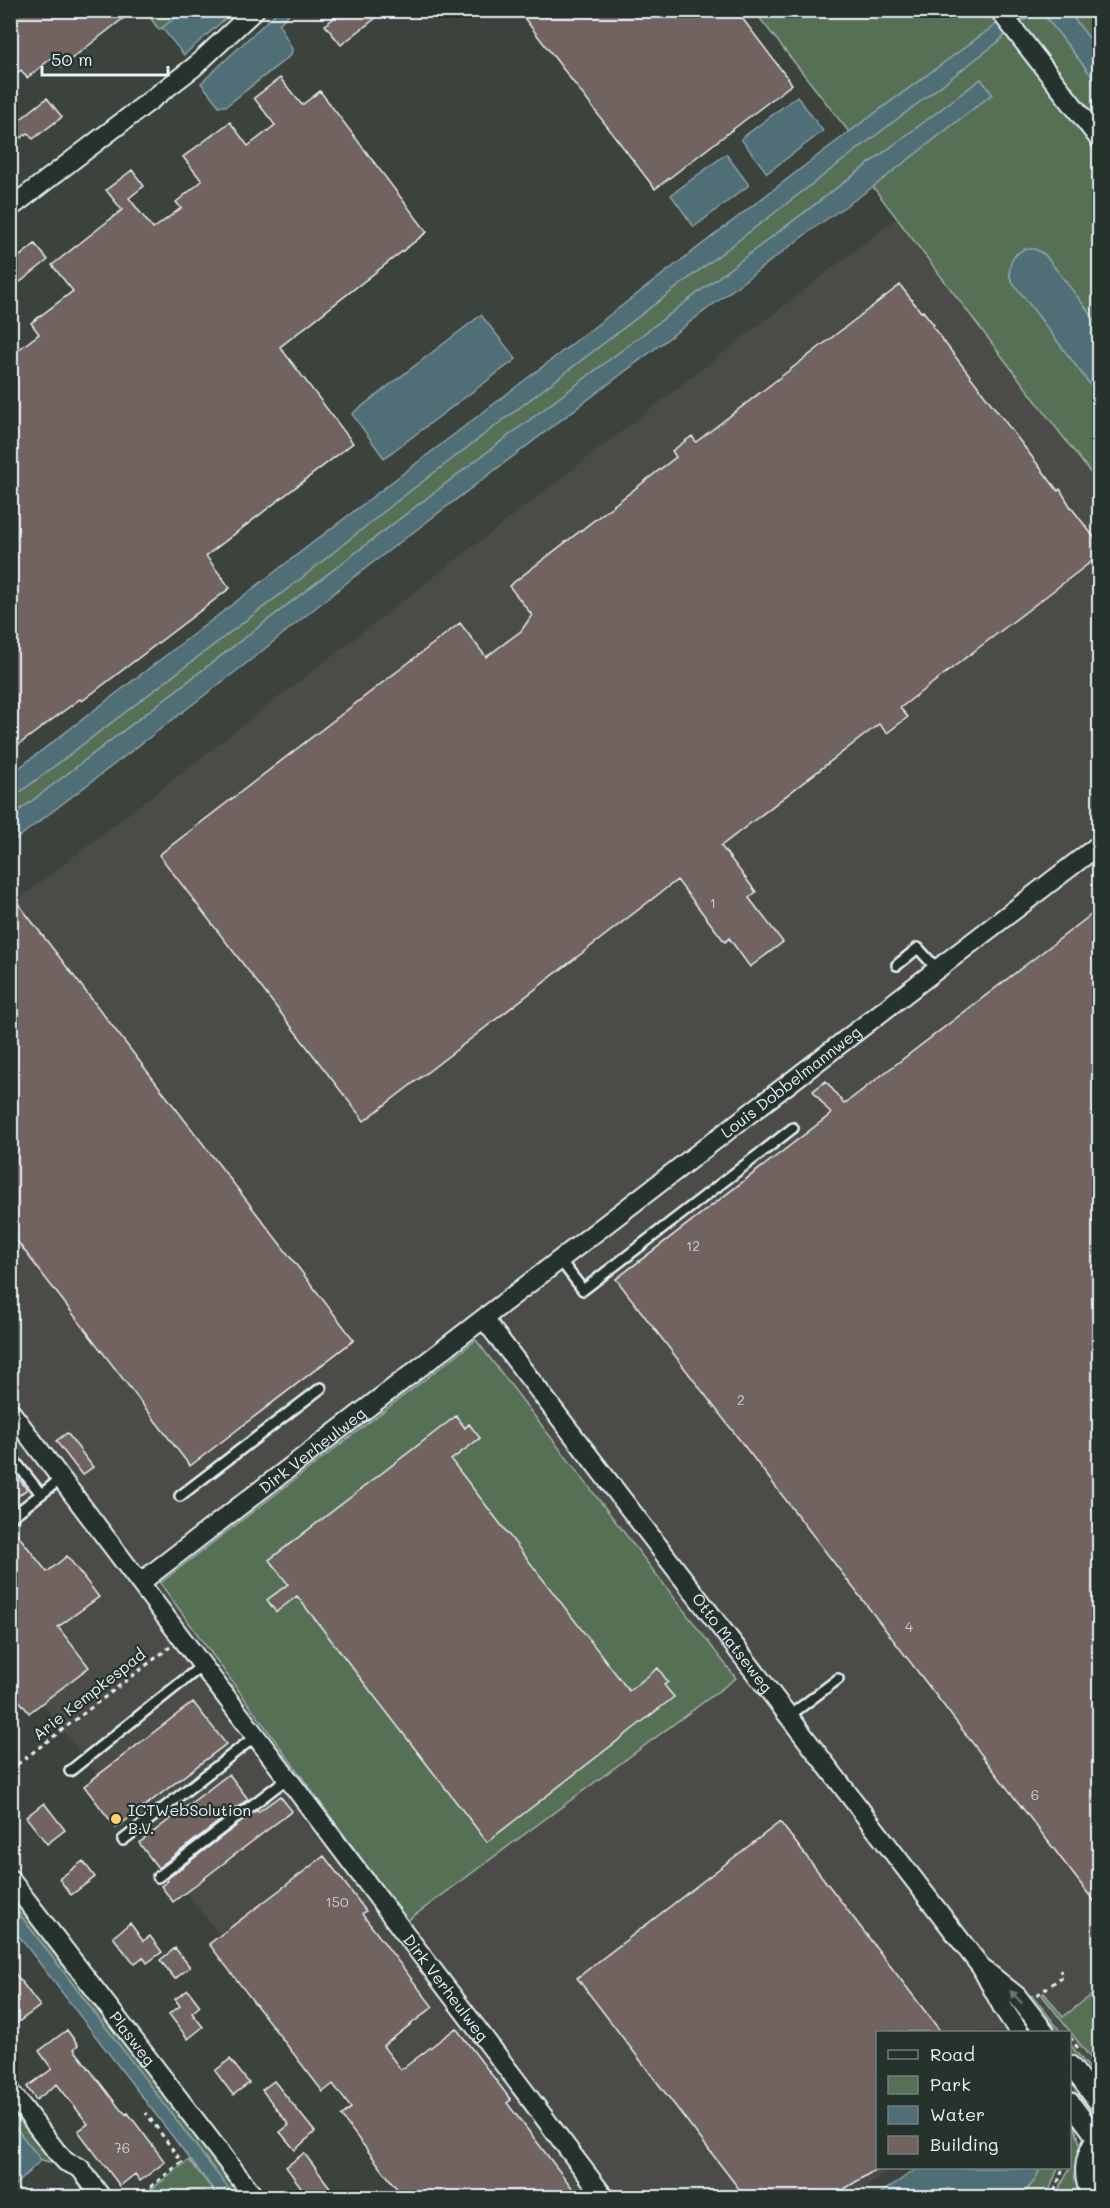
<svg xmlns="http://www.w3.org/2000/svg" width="1110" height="2208" font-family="Mali,sans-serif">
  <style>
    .built { fill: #4c4c46 }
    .green { fill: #567057; stroke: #9fb0a8; stroke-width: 1.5 }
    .water { fill: #4f6e75; stroke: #8ca2a9; stroke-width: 1.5 }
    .building { fill: #71645f; stroke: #e8f1f8; stroke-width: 1.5 }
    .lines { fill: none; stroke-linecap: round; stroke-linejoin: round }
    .service-casing { stroke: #e8f1f8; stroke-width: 14 }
    .minor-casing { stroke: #e8f1f8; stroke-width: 22 }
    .secondary-casing { stroke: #e8f1f8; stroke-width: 30 }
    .path { stroke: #e8f1f8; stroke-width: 3; stroke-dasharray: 4.5 4.5; stroke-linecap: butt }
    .service { stroke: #26332d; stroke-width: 9 }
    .minor { stroke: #26332d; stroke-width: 18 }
    .secondary { stroke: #26332d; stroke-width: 26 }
    .oneway { fill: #6a7674 }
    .poi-dot { fill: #ffd166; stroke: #26332d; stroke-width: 2 }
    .labels { text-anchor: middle; stroke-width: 4.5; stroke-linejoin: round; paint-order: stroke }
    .number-label { font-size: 14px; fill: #caced2 }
    .street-label { font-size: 16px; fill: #e8f1f8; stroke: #26332d }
    .poi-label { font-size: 16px; fill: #e8f1f8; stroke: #26332d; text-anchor: start }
  </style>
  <rect width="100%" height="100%" fill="#3c423c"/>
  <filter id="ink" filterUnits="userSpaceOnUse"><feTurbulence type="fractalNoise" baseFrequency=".0167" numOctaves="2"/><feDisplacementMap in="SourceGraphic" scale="12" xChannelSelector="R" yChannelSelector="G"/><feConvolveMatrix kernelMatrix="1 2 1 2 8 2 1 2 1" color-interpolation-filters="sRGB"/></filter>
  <g filter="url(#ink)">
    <!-- built -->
    <path class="built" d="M978,155L1100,174L1099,2108L1070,2120V2032H878V2168H890L854,2197H419L11,1662V905Z"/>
    <!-- green -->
    <path class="green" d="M145,10L185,11L159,30Z
      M991,10L998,23L849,132L754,11Z
      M1068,11H1099V51Z
      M1033,16H1045L1099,85V130L1019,22Z
      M1007,33L1099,152V325L1045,255C1035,247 1027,248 1016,254L1009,272L1011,280L1099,396V484L873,187L992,94L981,79L474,462L11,817V799L299,580L397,501L998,42Z
      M476,1340L736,1678L407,1921L160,1583Z
      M10,1890L247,2197H236L231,2192L11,1903Z
      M1099,1989V2069L1042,1995L1044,1993L1063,2017Z
      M1026,1995L1033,1996L1061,2032H1052Z
      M1070,2044L1099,2081V2092L1070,2055Z
      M19,2113L54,2159L50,2162L41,2160L11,2122L10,2119Z
      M1070,2119C1083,2138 1086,2178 1075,2197L1054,2198L1070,2168Z
      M189,2160L219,2197L140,2198Z
      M1040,2168H1058L1050,2189L1042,2197L1020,2198L1035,2180Z"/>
    <!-- water -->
    <path class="water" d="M185,10H234V11L184,55L162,28Z
      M278,11H292L279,24L292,49L291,55L226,106H219L201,83Z
      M1011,11H1068L1099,51V85L1045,16C1024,14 1011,28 998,42L397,501L299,580L11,799V774L829,147L998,23Z
      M981,79L992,94L873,187L814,228L350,580L252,659L11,843V817L474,462Z
      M797,96L823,131L767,173L741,139Z
      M726,154L749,185L694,227L671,195Z
      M1024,249H1035L1045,255L1099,325V396L1011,280C1007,266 1011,256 1024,249Z
      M481,315L516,359L384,458L352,414Z
      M11,1903L231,2192L236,2197H219L11,1926Z
      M11,2122L41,2160L11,2189V2154L16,2150L11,2142Z
      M918,2168H1040L1035,2180L1020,2197H947L953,2193L949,2188L937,2197H875Z"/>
    <!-- building -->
    <path class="building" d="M10,10H134L61,67L53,57L27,78L21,70L10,78Z
      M344,10H386L341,45L325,25Z
      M518,10H736L792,84L655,189Z
      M280,78L302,105L320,91L427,232L280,347L353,443L206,556L230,588L82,701L80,699L10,751V356L39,334L31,323L73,291L52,265L122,210L106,190L132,170L144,186L129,198L153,229L181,208L176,202L202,181L183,157L230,122L248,146L275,125L254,98Z
      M47,98L62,117L33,139L28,133L21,138L12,126Z
      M35,244L48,260L10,290V264Z
      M900,285L921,312L923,311L934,325L932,326L1058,491L1060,489L1070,506L1100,545V555L900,708L908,717L887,733L879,724L721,846L756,892L749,898L783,942L750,967L729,938L725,942L677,880L364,1121L159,855L460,623L486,657L521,631L532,615L509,586L676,457L672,451L692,436L696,442Z
      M10,893L354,1340L190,1466L10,1232Z
      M1100,908V1909L616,1279L831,1114L813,1091L826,1081L844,1104Z
      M456,1416L465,1428L469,1424L480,1438L451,1460L629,1691L658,1668L668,1682L664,1685L674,1697L487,1842L297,1596L276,1612L267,1600L288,1584L269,1560Z
      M67,1433L93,1467L82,1475L56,1441Z
      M10,1468L27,1489L10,1502Z
      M10,1525L47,1572L67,1556L99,1597L58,1627L89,1667L29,1713L10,1689Z
      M193,1702L226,1744L116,1828L84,1786Z
      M229,1774L248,1799L158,1868L139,1843Z
      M280,1796L292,1811L173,1902L161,1886L168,1881L167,1879L257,1810L258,1812Z
      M44,1803L65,1830L47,1844L26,1817Z
      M780,1822L941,2032H878V2168L830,2198H746L577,1978Z
      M324,1856L366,1911L362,1914L433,2007L383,2046L401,2070L456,2028L511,2100L507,2103L580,2198H404L341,2116L351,2108L333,2084L323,2092L209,1944Z
      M83,1861L95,1877L71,1895L59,1879Z
      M130,1923L143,1941L150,1936L162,1952L147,1963L143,1957L134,1964L113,1937Z
      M175,1948L190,1967L175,1979L160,1960Z
      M10,1967L40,2006L10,2028Z
      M188,1990L200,2006L192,2013L203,2027L188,2039L169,2014L180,2006L175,1999Z
      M67,2030L78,2045L74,2049L120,2109L126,2114L128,2113L165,2162L140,2181L135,2174L120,2186L78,2131L88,2124L57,2084L36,2100L27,2087L52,2069L39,2051Z
      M230,2059L249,2083L233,2095L215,2071Z
      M274,2081L315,2132L295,2150L280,2132L289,2125L262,2090Z
      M304,2153L338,2198H309L286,2167Z"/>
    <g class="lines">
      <defs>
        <path id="service" d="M897,965L918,948L937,969
          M560,1260L583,1290L793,1128
          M10,1455L41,1494
          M180,1496L321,1388
          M10,1518L62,1478
          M789,1716L838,1679
          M70,1771L204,1664
          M123,1840L257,1735
          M158,1877L289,1777"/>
        <g id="minor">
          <path d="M999,10L1100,140"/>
          <path d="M10,208L194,67L255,10"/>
          <path id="s1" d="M484,1319L981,1967L1003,2008L1019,2032"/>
          <path id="s2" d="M10,1411L605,2198"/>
          <path id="s3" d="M141,1582L1100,844"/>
          <path id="s4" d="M10,1879L255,2198"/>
          <path d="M987,1972L1017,1996L1045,2032"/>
          <path d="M1070,2065L1100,2105"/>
          <path d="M10,2091L56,2151L66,2162L80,2168L102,2198"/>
          <path d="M1070,2102L1099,2141"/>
        </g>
        <path id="secondary" d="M1097,2198C1085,2178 1087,2158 1100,2140"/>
      </defs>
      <!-- service casing -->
      <use href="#service" class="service-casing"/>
      <!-- minor casing -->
      <use href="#minor" class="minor-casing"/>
      <!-- secondary casing -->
      <use href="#secondary" class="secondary-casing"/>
      <!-- path -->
      <path class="path" d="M10,1770L170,1647
        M1037,1995L1063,1976L1060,1970
        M1070,2037L1080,2051
        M136,2198L182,2162L146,2113
        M1049,2198L1055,2190L1063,2168"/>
      <!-- service -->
      <use href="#service" class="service"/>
      <!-- minor -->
      <use href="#minor" class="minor"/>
      <!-- secondary -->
      <use href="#secondary" class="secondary"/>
    </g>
    <!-- one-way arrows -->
    <defs><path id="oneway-solid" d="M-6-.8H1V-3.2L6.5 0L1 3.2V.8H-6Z" transform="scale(1.5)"/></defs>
    <use class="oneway" href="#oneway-solid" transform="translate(1016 1997) rotate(-134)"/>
  </g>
  <!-- markers -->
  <circle class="poi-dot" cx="116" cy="1819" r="6"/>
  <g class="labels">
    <!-- number labels -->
    <g class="number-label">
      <text x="713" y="908">1</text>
      <text x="693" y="1251">12</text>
      <text x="741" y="1405">2</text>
      <text x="909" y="1632">4</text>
      <text x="1035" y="1800">6</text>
      <text x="337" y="1907">150</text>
      <text x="122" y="2153">76</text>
    </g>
    <!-- street labels -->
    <g class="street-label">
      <text dy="6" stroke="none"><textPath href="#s3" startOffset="820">Louis Dobbelmannweg</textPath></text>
      <text dy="6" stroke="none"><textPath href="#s3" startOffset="216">Dirk Verheulweg</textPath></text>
      <text dy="6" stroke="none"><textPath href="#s1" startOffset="408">Otto Matseweg</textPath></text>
      <text transform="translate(89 1694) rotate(-38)" y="6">Arie Kempkespad</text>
      <text dy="6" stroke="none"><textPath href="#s2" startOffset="723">Dirk Verheulweg</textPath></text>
      <text dy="6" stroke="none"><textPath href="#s4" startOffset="201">Plasweg</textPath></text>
    </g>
    <!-- poi labels -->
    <g class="poi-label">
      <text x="128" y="1816">ICTWebSolution<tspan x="128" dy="18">B.V.</tspan></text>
    </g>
  </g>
  <!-- margin -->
  <rect width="1110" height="2208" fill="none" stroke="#26332d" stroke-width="36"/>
  <rect x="18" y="18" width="1074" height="2172" fill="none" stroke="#e8f1f8" stroke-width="2" filter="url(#ink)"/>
  <!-- legend -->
  <rect x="876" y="2031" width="195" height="138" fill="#26332d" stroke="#747f7e" stroke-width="1.5"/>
  <rect x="888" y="2050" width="30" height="9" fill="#26332d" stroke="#747f7e" stroke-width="1.5"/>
  <text x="930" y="2061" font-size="18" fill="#e8f1f8">Road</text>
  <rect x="888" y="2076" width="30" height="18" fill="#567057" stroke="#747f7e" stroke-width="1.5"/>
  <text x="930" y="2091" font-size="18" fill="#e8f1f8">Park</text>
  <rect x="888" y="2106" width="30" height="18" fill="#4f6e75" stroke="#747f7e" stroke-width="1.5"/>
  <text x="930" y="2121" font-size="18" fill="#e8f1f8">Water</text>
  <rect x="888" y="2136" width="30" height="18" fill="#71645f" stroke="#747f7e" stroke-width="1.5"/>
  <text x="930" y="2151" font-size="18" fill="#e8f1f8">Building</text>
  <!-- scale -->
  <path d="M42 66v9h126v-9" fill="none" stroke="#e8f1f8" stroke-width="3"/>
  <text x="51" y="66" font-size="18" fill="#e8f1f8" stroke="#26332d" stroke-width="4.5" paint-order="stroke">50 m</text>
</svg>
